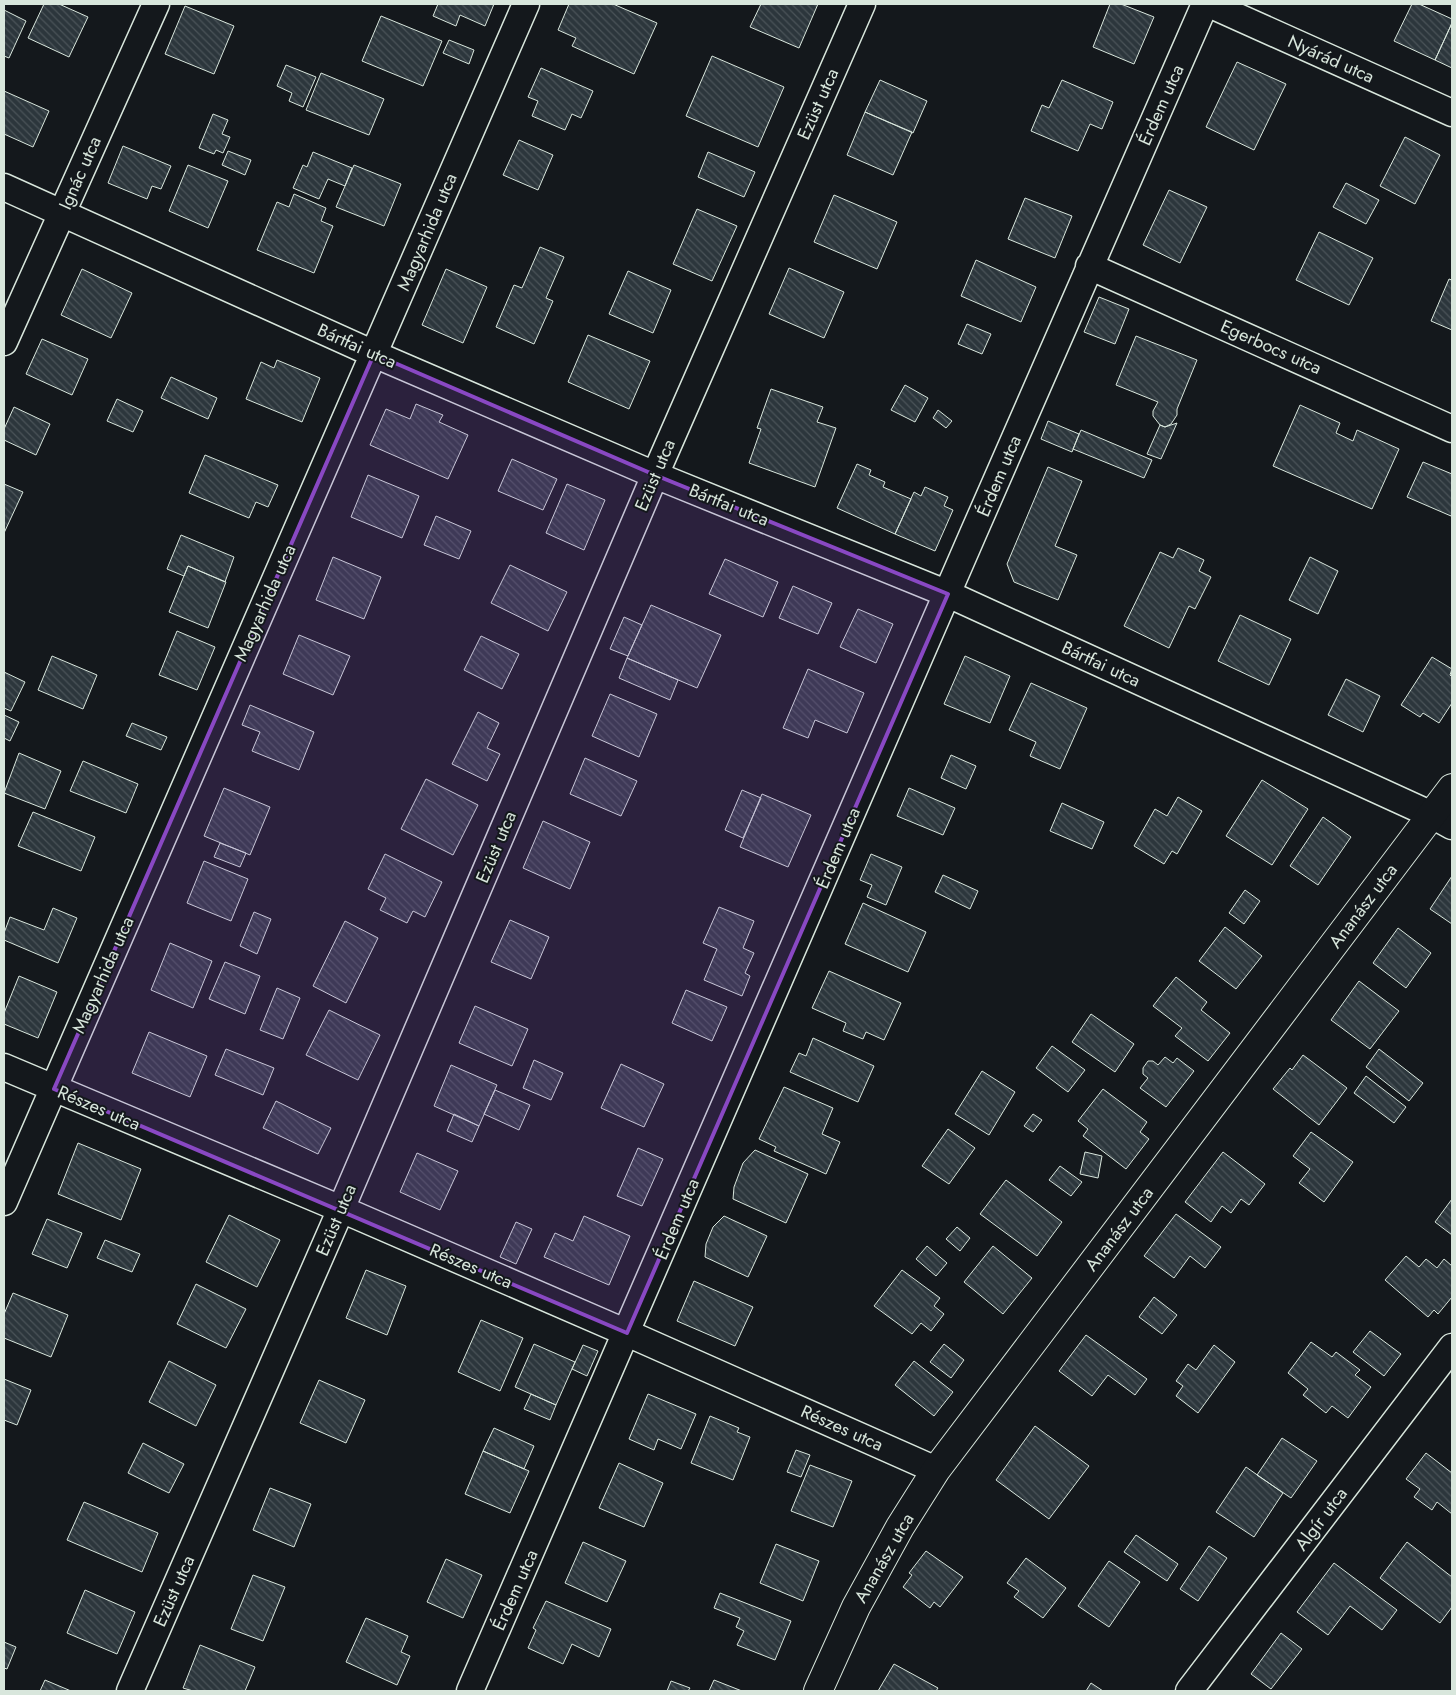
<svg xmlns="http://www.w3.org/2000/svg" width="1456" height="1695" font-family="Jost,sans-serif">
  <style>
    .building { fill: url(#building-back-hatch); stroke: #d8e6dc }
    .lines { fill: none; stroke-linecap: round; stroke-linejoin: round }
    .street-casing { stroke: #d8e6dc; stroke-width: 29 }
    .secondary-casing { stroke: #d8e6dc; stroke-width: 30 }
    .street { stroke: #14181c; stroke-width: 26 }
    .secondary { stroke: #14181c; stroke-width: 28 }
    .marked { fill: #8948c3; fill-opacity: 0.2; stroke: #8948c3; stroke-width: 4; stroke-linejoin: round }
    .labels { text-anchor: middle; stroke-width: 4; stroke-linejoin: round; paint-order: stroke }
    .street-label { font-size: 18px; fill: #d8e6dc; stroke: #14181c }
  </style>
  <defs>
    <pattern id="building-back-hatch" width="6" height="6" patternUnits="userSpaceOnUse" patternTransform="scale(1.25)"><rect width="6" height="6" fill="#2c363c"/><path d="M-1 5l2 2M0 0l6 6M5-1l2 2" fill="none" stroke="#4a5358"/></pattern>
  </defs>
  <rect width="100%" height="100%" fill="#14181c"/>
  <!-- building -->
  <path class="building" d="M44,4H59L88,17L69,57L28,38Z
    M438,4H494L485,26L460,15L456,26L433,16Z
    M569,4H613L657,23L634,74L572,46L576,38L558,30Z
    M761,4H818L799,48L750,27Z
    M1110,4H1121L1154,17L1134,64L1093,47Z
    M1412,4H1419L1452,19V23L1435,60L1394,41Z
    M185,6L234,26L214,74L165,54Z
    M4,10L26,21L9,58L4,56Z
    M381,16L442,41L423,86L362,61Z
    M1452,23V68L1435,60Z
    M449,40L474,50L469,64L443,53Z
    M712,56L784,87L758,147L686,116Z
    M1237,62L1286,84L1254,150L1206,127Z
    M286,65L316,77L303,107L289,101L292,93L277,86Z
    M541,68L593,91L581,118L572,114L565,130L532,116L538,101L528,97Z
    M321,73L384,99L369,135L306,110Z
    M880,80L927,101L913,133L865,112Z
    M1062,80L1113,102L1102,129L1090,124L1078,151L1031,131L1042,105L1049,108Z
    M4,91L49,111L33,147L4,134Z
    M865,112L912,132L893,175L847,155Z
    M213,114L228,120L222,134L230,137L223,153L216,150L214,154L199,148Z
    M1405,137L1440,155L1415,204L1380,186Z
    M519,140L553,155L538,190L503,175Z
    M123,146L171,166L161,189L152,186L147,199L108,183Z
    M228,151L251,160L245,175L222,165Z
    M313,152L352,168L345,186L328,179L319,199L293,188L303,165L307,167Z
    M708,152L755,172L744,197L698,177Z
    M188,165L228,181L208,228L169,211Z
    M354,165L401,184L384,226L336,207Z
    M1346,183L1379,200L1366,224L1333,207Z
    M1169,190L1207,207L1180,263L1143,245Z
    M294,194L326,208L321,221L333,226L314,273L257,250L277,202L289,207Z
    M834,195L897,222L877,269L814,242Z
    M1025,198L1072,216L1055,258L1008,239Z
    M697,209L737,226L712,281L673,264Z
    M1319,232L1373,258L1349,305L1296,280Z
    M540,247L564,257L546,298L553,301L534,344L496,327L514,285L522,288Z
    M976,260L1036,287L1021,322L961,296Z
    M789,268L844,292L824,338L769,314Z
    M82,269L132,293L111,338L61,315Z
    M446,269L487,287L463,343L422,325Z
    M628,271L671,290L653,333L609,314Z
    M1449,279L1452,280V330L1431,321Z
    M1099,297L1129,309L1115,344L1084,332Z
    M967,324L991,334L982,354L958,344Z
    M588,335L650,361L629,409L568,382Z
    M1136,336L1197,360L1177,409V415L1171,424L1165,427L1160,425L1153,416V411L1158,402L1116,385Z
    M42,339L88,359L72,395L26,374Z
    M277,360L320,378L302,422L246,399L261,362L274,368Z
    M171,377L217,398L208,419L161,398Z
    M905,385L928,398L915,422L891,410Z
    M771,389L823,407L817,422L836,428L815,487L749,463L761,429L757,428Z
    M117,399L143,411L133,432L107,421Z
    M416,404L443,415L439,422L468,435L448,479L370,445L386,409L410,419Z
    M1300,405L1340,423L1336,433L1353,441L1357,430L1399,449L1372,509L1273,466Z
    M14,407L50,424L36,455L4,440V429Z
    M938,410L952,421L946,428L933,418Z
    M1048,421L1079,434L1072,452L1041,439Z
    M1177,423L1161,459L1147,454L1160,425L1165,427Z
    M1081,430L1152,460L1144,478L1073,449Z
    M205,455L278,485L268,507L256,502L249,518L189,493Z
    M512,459L557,479L543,510L498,491Z
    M1423,462L1452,474V513L1451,516L1407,497Z
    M857,464L871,470L869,475L885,482L883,487L911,499L895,534L837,508Z
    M1048,467L1082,481L1055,546L1077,555L1058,600L1014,582L1007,564Z
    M368,475L419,496L402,538L351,517Z
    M4,484L23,492L4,533Z
    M567,484L605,500L584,550L546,533Z
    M925,487L948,497L944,506L953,510L935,551L895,534L914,492L921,496Z
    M436,516L471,531L459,559L424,545Z
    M181,535L234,557L225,582L188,566L184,576L167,569Z
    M1178,548L1204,560L1199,571L1211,577L1195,609L1189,606L1169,648L1124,626L1160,552L1173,558Z
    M333,557L381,577L364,619L316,600Z
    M1310,557L1338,571L1318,614L1289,600Z
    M725,559L778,582L763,617L709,594Z
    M510,565L567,592L548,631L491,603Z
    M188,566L226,582L208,628L169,612Z
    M793,586L832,603L818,634L779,618Z
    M651,605L721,635L697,688L627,658Z
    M858,609L893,624L876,663L840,647Z
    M1240,615L1291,639L1269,685L1218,661Z
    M624,617L642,625L628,656L610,649Z
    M177,631L215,647L197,690L159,675Z
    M299,635L350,656L333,695L283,674Z
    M481,636L519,654L502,689L464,670Z
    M52,656L97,675L83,709L38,690Z
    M965,656L1010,676L990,723L944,704Z
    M1432,657L1452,669L1450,675L1452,677V703L1439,723L1423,713L1420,717L1401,705Z
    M627,658L678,680L670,700L619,678Z
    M808,669L864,693L847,733L815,720L808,738L783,728Z
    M4,672L25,682L11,711L4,708Z
    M1346,679L1380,696L1363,732L1328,715Z
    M1031,683L1087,708L1060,769L1030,756L1036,742L1009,730Z
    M610,694L657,714L639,757L592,736Z
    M250,705L314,732L299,770L252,751L260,732L242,725Z
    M478,712L499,723L487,748L500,754L487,781L452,764Z
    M4,715L19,722L10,741L4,738Z
    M132,723L167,737L161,750L126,736Z
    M19,753L61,771L45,809L4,793Z
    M951,755L976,766L966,789L941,778Z
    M585,758L637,781L621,816L570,794Z
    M83,761L138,784L126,813L70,791Z
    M426,779L478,805L453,855L401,829Z
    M1262,780L1308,809L1272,865L1226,836Z
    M224,788L270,807L250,855L204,836Z
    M909,788L955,808L943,835L897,816Z
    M742,790L761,798L743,838L725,830Z
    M762,794L811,815L788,867L740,847Z
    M1178,797L1202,811L1177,854L1172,851L1164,864L1134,846L1155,809L1167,816Z
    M1062,803L1104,822L1092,849L1050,831Z
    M33,812L95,837L81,871L18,846Z
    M1323,817L1351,837L1318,885L1290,866Z
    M543,821L590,842L570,889L523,868Z
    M220,843L246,853L240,867L214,857Z
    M385,854L442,882L425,917L413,911L407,923L380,910L386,898L368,889Z
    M871,854L902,867L886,905L867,897L872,885L860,880Z
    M204,861L248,879L231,921L187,903Z
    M943,875L978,891L970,909L935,892Z
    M1452,876V924L1430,909Z
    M1245,890L1260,901L1244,924L1229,913Z
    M863,903L926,932L908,972L845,944Z
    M719,907L754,921L743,948L754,953L745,973L750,976L742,996L704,980L717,949L703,943Z
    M53,908L77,918L58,963L4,940V933L10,917L44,930Z
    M254,912L271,919L257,954L240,946Z
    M510,920L549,937L531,979L491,962Z
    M345,921L378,938L346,1003L313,986Z
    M1225,927L1262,956L1236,989L1199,961Z
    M1398,928L1431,953L1406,988L1373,963Z
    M170,943L212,961L193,1008L151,990Z
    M225,962L260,976L245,1014L209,999Z
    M829,971L901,1003L884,1040L866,1032L863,1039L843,1031L846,1023L812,1008Z
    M19,976L57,992L38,1038L4,1024V1013Z
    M1176,977L1207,1002L1201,1010L1230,1033L1208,1061L1175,1036L1182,1028L1153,1006Z
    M1359,981L1399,1011L1370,1049L1331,1020Z
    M277,988L300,998L283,1039L260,1030Z
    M686,990L727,1007L712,1041L672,1023Z
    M475,1006L528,1029L512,1066L459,1043Z
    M329,1010L380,1035L358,1080L306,1055Z
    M1091,1014L1134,1044L1115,1072L1072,1042Z
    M149,1032L207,1056L190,1097L132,1073Z
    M813,1038L874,1066L858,1102L790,1072L799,1053L806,1056Z
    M1052,1046L1085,1070L1068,1092L1036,1068Z
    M226,1049L274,1068L263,1095L215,1075Z
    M1379,1049L1423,1083L1409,1101L1366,1067Z
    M1303,1055L1347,1088L1319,1125L1273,1089L1290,1068L1292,1070Z
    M1165,1057L1173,1063L1177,1058L1194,1071L1166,1107L1140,1088L1148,1078L1143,1074V1068L1148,1061H1153L1158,1065Z
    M534,1060L563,1073L551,1100L523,1088Z
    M621,1064L664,1084L644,1127L601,1108Z
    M451,1065L497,1085L479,1126L434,1106Z
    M982,1071L1015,1092L989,1135L955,1114Z
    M1366,1076L1406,1107L1394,1123L1354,1093Z
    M784,1087L833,1108L822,1134L840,1142L826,1174L774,1151L776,1147L759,1139Z
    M1103,1089L1147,1122L1140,1132L1149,1139L1126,1169L1083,1136L1088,1129L1078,1121Z
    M495,1090L530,1105L519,1130L484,1114Z
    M276,1101L331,1128L318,1154L263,1128Z
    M454,1114L479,1126L472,1142L447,1131Z
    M1033,1114L1042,1120L1033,1132L1024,1126Z
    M948,1129L975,1148L949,1184L922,1166Z
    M1311,1132L1353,1162L1324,1202L1299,1183L1310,1169L1293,1156Z
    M78,1143L141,1169L121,1220L58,1194Z
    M638,1148L663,1159L642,1206L617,1196Z
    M755,1150L808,1174L786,1223L733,1199L734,1187L743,1163Z
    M1085,1152L1102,1156L1098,1178L1080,1174Z
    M1223,1152L1265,1184L1249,1205L1241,1199L1231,1213L1222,1206L1211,1222L1185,1202Z
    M417,1153L458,1171L440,1210L400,1192Z
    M1060,1166L1082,1182L1071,1196L1049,1180Z
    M1006,1180L1062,1222L1037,1256L980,1214Z
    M1452,1199V1235L1435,1222Z
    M1176,1214L1221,1247L1205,1268L1190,1256L1174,1278L1144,1256Z
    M229,1215L280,1240L257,1287L206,1262Z
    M584,1216L630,1236L609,1285L544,1257L555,1233L573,1241Z
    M724,1216L767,1236L748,1277L705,1257L706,1244L713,1227Z
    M47,1219L82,1233L67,1268L32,1254Z
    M516,1222L532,1229L516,1264L500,1257Z
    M957,1227L970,1238L960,1251L946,1239Z
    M105,1240L140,1254L132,1272L97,1258Z
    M927,1246L947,1263L936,1276L916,1259Z
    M993,1246L1032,1278L1003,1314L964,1282Z
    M1406,1256L1419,1267L1426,1259L1437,1268L1444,1259L1452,1266V1297L1438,1314L1434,1310L1428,1317L1385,1280Z
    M366,1270L406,1286L387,1335L346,1318Z
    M902,1270L940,1298L934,1306L944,1314L931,1331L921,1323L912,1334L874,1306Z
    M694,1281L753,1307L735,1346L677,1321Z
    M196,1284L246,1309L226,1348L177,1324Z
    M13,1293L68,1315L51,1357L4,1338V1314Z
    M1154,1297L1177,1315L1162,1334L1139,1317Z
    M481,1320L523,1338L500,1391L458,1372Z
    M1370,1331L1401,1354L1384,1376L1353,1352Z
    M1086,1335L1147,1379L1135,1395L1108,1375L1092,1396L1059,1371Z
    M1311,1342L1332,1357L1336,1352L1360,1370L1355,1375L1371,1387L1348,1418L1332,1406L1326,1413L1303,1395L1308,1389L1288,1373Z
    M534,1344L575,1362L556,1405L515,1387Z
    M944,1344L964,1360L951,1378L930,1362Z
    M583,1345L598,1351L587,1376L572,1369Z
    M1214,1345L1235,1362L1198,1413L1176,1396L1183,1386L1176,1381L1188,1364L1196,1370Z
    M169,1361L216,1385L196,1426L149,1402Z
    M914,1361L953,1392L934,1416L895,1385Z
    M4,1379L31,1390L17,1425L4,1420Z
    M319,1380L365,1400L346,1443L300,1423Z
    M531,1394L556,1405L550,1420L524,1409Z
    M648,1394L696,1414L681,1449L658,1439L654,1450L629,1439Z
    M710,1416L739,1428L737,1432L750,1437L733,1480L691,1463Z
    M1035,1426L1089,1466L1049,1519L996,1480Z
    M494,1428L534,1446L524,1469L483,1451Z
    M1282,1438L1317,1461L1291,1498L1257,1475Z
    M143,1443L184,1464L169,1493L128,1473Z
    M796,1450L810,1455L801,1477L787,1472Z
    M483,1451L529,1471L510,1513L465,1494Z
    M1426,1453L1452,1473V1514L1437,1502L1432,1510L1414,1497L1420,1489L1406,1479Z
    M619,1463L663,1483L644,1527L599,1508Z
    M810,1465L852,1481L833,1527L791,1511Z
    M1246,1467L1283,1493L1254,1537L1216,1512Z
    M270,1488L311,1504L294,1547L253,1530Z
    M84,1502L158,1533L142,1572L67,1540Z
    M1136,1535L1178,1564L1167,1581L1124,1552Z
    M583,1542L626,1561L607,1602L565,1583Z
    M1407,1542L1452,1577V1607L1440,1623L1380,1578Z
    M776,1544L819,1561L803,1601L760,1583Z
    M1209,1546L1227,1558L1198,1601L1180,1589Z
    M926,1551L963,1577L940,1607L934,1602L930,1608L903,1587L912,1575L909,1573Z
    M1026,1558L1066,1588L1043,1618L1014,1597L1019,1591L1007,1583Z
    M446,1559L482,1575L463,1618L427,1602Z
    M1109,1561L1140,1582L1109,1627L1078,1606Z
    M1334,1563L1397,1610L1382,1630L1350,1606L1328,1635L1297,1612Z
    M253,1575L285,1587L263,1641L231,1629Z
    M85,1590L135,1612L117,1654L67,1633Z
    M720,1593L791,1621L775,1660L737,1645L744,1631L736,1627L740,1618L714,1608Z
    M546,1601L611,1629L599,1657L572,1644L563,1664L528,1648L536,1630L533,1628Z
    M366,1618L408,1636L401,1652L410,1656L397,1685L346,1662Z
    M1281,1633L1302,1649L1271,1689L1251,1674Z
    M4,1642L16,1647L7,1669L4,1668Z
    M200,1645L255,1667L245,1691H193L183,1688Z
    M894,1664L938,1688L936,1691H878Z
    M45,1680L71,1691H40Z
    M714,1680L742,1691H709Z
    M671,1681L690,1688L688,1691H667Z
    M1091,1683L1103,1691H1086Z"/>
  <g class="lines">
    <defs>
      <path id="street" d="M1209,4L1452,113
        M4,187L374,354L655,475L948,594L1432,815L1452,826
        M1089,266L1452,429
        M4,342L156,4
        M4,1067L341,1209L627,1333L936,1470
        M4,1202L526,4
        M130,1691L341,1209L655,475L862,4
        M470,1691C717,1129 957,565 1205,4
        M1189,1691L1452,1347"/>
      <path id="secondary" d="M818,1691L856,1607L900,1527L936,1470L1452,788"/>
    </defs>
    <!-- street casing -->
    <use href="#street" class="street-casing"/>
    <!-- secondary casing -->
    <use href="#secondary" class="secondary-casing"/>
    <!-- street -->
    <use href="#street" class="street"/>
    <!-- secondary -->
    <use href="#secondary" class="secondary"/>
  </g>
  <!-- marked area -->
  <path class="marked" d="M374,354L655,475L948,594L627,1333L54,1089Z"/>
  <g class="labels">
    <!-- street labels -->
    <g class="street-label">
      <text transform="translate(1331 59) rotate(24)" y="6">Nyárád utca</text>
      <text transform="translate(818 104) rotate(-66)" y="6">Ezüst utca</text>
      <text transform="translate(1161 105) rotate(-66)" y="6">Érdem utca</text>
      <text transform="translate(80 173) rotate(-66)" y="6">Ignác utca</text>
      <text transform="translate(427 232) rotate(-67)" y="6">Magyarhida utca</text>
      <text transform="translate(357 346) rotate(24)" y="6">Bártfai utca</text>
      <text transform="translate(1271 347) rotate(24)" y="6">Egerbocs utca</text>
      <text transform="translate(655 475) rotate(-67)" y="6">Ezüst utca</text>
      <text transform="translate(999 476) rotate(-67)" y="6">Érdem utca</text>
      <text transform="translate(729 505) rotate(22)" y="6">Bártfai utca</text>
      <text transform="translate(265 603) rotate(-66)" y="6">Magyarhida utca</text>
      <text transform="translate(1101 664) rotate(25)" y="6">Bártfai utca</text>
      <text transform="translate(496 847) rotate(-67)" y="6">Ezüst utca</text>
      <text transform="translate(838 848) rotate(-67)" y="6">Érdem utca</text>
      <text transform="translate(1363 906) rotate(-53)" y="6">Ananász utca</text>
      <text transform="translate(103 975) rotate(-66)" y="6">Magyarhida utca</text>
      <text transform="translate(99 1108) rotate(23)" y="6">Részes utca</text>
      <text transform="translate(677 1219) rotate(-67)" y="6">Érdem utca</text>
      <text transform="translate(336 1220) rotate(-67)" y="6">Ezüst utca</text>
      <text transform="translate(1119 1229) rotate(-53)" y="6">Ananász utca</text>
      <text transform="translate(471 1266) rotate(23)" y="6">Részes utca</text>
      <text transform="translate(842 1428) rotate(24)" y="6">Részes utca</text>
      <text transform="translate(1321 1519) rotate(-53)" y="6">Algír utca</text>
      <text transform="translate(884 1558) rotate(-60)" y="6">Ananász utca</text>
      <text transform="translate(515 1590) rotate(-66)" y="6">Érdem utca</text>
      <text transform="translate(174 1591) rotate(-66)" y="6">Ezüst utca</text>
    </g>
  </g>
  <!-- border -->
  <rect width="1456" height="1695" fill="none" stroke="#d8e6dc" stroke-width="10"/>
</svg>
